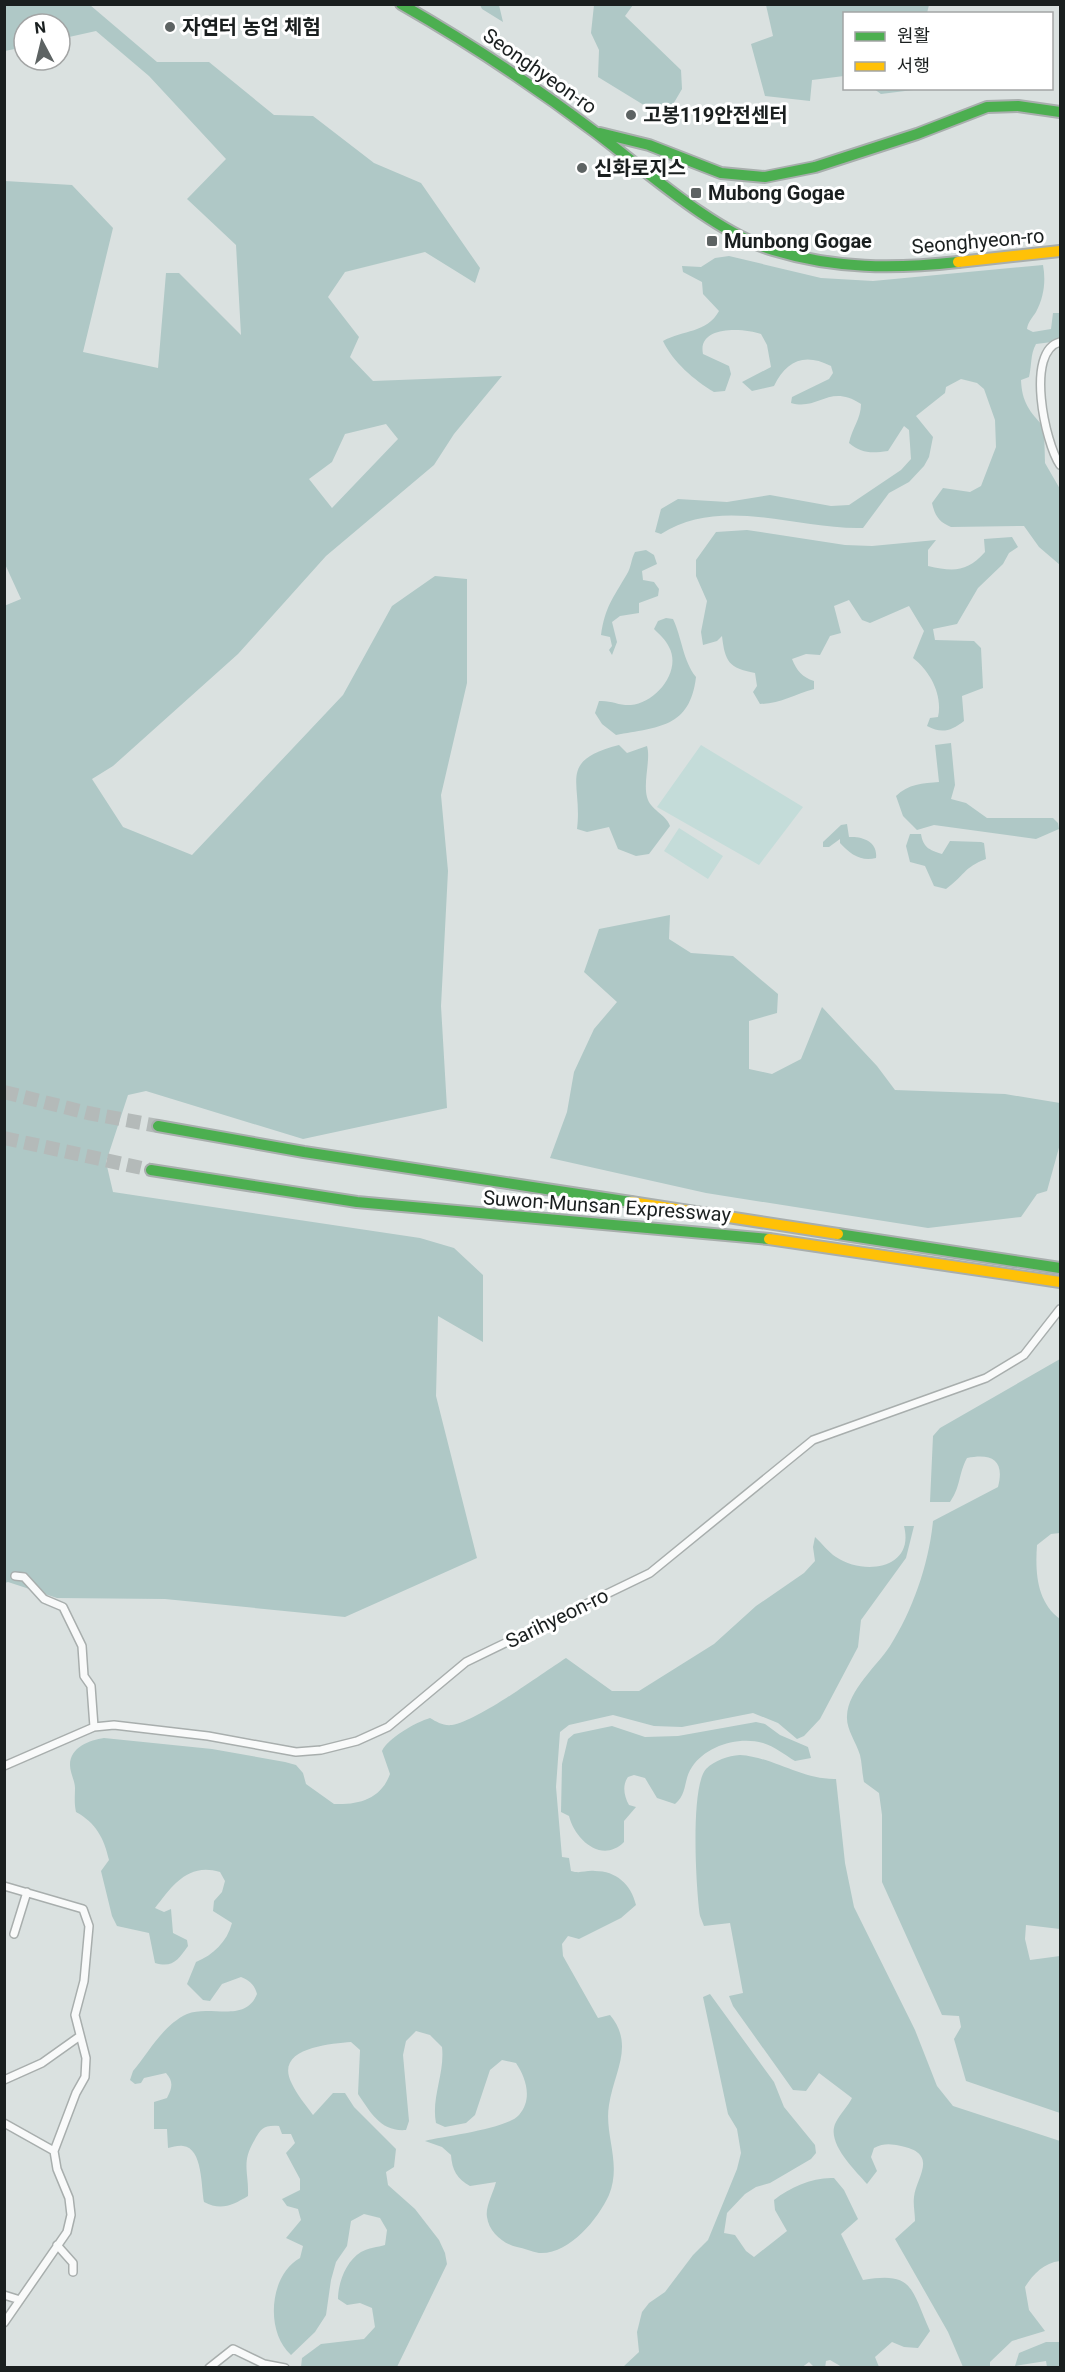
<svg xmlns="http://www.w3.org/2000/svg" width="1065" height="2372" font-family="Roboto,'Noto Sans KR',sans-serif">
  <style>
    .green { fill: #c4dcd9 }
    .forest { fill: #afc8c6; fill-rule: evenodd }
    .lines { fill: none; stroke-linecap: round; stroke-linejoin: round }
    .highway-tunnel { stroke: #b4bab9; stroke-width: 14; stroke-dasharray: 14 7; stroke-linecap: butt }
    .street-casing { stroke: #a8aead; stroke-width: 10 }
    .fast-casing { stroke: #a8aead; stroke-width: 14 }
    .slow-casing { stroke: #a8aead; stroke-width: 14 }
    .street { stroke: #f9fafa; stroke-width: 7 }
    .fast { stroke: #4caf50; stroke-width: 10 }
    .slow { stroke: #ffc107; stroke-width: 10 }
    .poi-dot { fill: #5d6363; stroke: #fff; stroke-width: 2 }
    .labels { text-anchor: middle; stroke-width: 6; stroke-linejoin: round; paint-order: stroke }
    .poi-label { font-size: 20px; font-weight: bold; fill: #1a1f1f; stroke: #fff; text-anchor: start }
    .street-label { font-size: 20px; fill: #1a1f1f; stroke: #fff }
  </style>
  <rect width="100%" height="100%" fill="#dae1e0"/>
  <!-- green -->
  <path class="green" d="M701,745L803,807L759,865L657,807Z
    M679,828L723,856L708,879L664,851Z"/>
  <!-- forest -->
  <path class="forest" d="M5,5H90L157,62H209L274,115L313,116L374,163L421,183L480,268L475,283L425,252L345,272L328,297L359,337L350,357L373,381L502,376L454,434L434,465L326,556L238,654L113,766L92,779L123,827L192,855L343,695L392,606L435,576L467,579V683L441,795L448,871L441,1006L447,1108L303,1139L146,1091L128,1095L106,1162L113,1192L420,1238L454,1248L483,1275V1342L438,1316L436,1396L477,1558L345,1617L165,1599L57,1598L8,1582L5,1583L4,606L21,599L4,562L5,181L72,185L113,228L83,352L158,368L166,273H179L241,335L236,245L187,199L226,159L149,76L96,31L60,39V24H24V47L5,51ZM386,424L398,439L332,508L309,479L332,462L345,434Z
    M480,5H499L503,22L482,9Z
    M594,5H633L625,16L681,70L682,89L665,118L598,77L599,50L591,33Z
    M766,5V4L929,5L927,13L844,14V76L812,80L810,101L765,96L751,44L773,36Z
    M874,89H921L881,94Z
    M729,256L821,278L873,281L1043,265C1046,281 1044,297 1036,312C1032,318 1028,322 1027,329L1033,332L1051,329L1053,313H1059L1060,341L1036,344C1030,355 1032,365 1029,377L1021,380C1022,402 1029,411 1044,427L1045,463L1060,489V565L1039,547L1024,526L951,527C939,522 935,516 932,503L943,488L970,492L981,486L996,447L995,420L984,389L977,383L961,379L946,387L945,393L916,416L933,437L929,457L924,466L909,482L889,493L863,528C798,530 721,495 661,534L655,532L661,509L678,499L727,502L770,495L831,506L849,505L901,470L911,459L909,430L904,426L888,451C872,453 862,454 849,443C852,428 861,419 861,404C829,383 819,411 791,403L792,397L829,379L833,373L831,366C804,352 786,361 774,386L752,391L742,382L771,367L767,345L761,334C744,328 697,325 703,354L729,366L731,374L725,391L714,392C694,380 673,362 663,341C683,330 707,333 719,311L703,294L702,282L683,272L682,266L701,267L715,258Z
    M747,530L845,545L872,546L936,540L928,550V566C954,572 967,572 985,552L984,539L1012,537L1018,547L1009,553L1003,564L978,588L957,624L933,629L935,640L974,641L981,648L983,688L962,696L964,721C951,731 942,734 927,726L930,718L938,717C943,695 930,671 913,658L924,631L909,606L870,623L862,620L849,600L834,606L841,633L830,636L820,655L806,654L792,659C797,671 802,677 814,681V689C795,694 780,704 760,704L753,692L757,686L755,673C729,668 725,662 722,636L717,641L703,645L701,632L707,601L696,576V560L716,532Z
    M646,550L654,555L657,564L642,571L643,580L654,582L659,589L658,596L639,603V613L620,616L612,622L617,642L612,655L609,650L612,646L610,637L601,635C605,607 613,598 627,574C631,568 631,559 635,552Z
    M666,618L673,619C682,638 683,661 696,677C690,728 658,727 616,735L602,724L595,713L599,701C611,700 620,706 631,705C656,703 682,671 669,647C666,640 659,634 654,629L658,621Z
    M951,743L955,785L951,799L966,803L987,818H1053L1058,823L1059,829L1036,839L934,825L917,830L903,816L896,796C908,784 923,783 939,782L935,745Z
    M619,745L627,753L647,746C651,759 643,781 647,797C650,810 666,814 670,826L649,854L636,856L618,849L609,827L587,832L577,829C583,782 556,761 619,745Z
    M847,824L849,837C863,836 878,842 876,858C861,862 850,854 840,843V839L829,847H823V842L841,825Z
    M910,834H921C923,847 929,850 942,854L950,841L981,842L984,843L986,859C964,867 964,876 946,889L934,886L925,866L910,862L906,846Z
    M670,915L669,939L691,953L733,956L778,994L777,1013L749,1021V1069L772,1074L801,1059L822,1007L877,1066L895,1090L1005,1094L1060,1103V1144L1047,1191L1037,1194L1021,1217L928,1228L706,1193L550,1158L567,1112L574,1072L594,1029L617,1002L584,972L599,929Z
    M1060,1359V1533L1051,1534L1037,1545C1035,1573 1037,1602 1060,1619V1929L1026,1925L1025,1939L1030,1960L1060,1956V2113L966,2081L954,2039L961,2027L959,2016L942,2015L882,1882V1815L879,1793L864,1782C862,1773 862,1763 860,1755C856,1742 846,1729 847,1716C848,1690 877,1666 890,1646C913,1610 929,1563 933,1521L998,1487C1005,1460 992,1453 967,1458C958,1475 961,1486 950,1502H930L933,1436L940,1428Z
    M904,1526H914L906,1558L861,1620L858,1647L820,1719L804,1736L797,1739L778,1723L753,1713L682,1727L654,1726L613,1715L569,1725L560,1732L556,1787L562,1857L569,1858L571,1871C581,1874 585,1870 595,1871C616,1871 631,1884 636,1905L621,1918L579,1939L568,1936L562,1944L563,1956L598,2018L610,2015C635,2045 614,2072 609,2105C604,2135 622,2163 609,2195C598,2219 569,2255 539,2253C532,2252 524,2248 517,2247C503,2244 489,2232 487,2217C485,2207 494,2191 496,2182L470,2186C457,2179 452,2170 451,2155L442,2147L425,2141C445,2136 507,2129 519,2115C533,2099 526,2078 516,2063L502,2060L490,2070L475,2115L466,2123L445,2127L436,2123C431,2098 445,2073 442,2047L430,2035L416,2031L406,2041L403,2055L409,2121L406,2130C381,2132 371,2113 358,2094L360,2050L351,2042C329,2044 273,2048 292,2084C297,2095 306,2105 313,2115L333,2093H345L354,2107L396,2149L394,2167L386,2172L388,2185L415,2209L439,2240L445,2253L447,2264L397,2367H301L302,2358L321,2344L364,2339L375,2327L372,2308L360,2303L347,2305L338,2299C338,2283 346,2261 361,2252C368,2248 378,2247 385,2245L387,2230L380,2218L364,2214L351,2221L347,2246L336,2262L331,2280L326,2315L315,2332L291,2355C265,2332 269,2275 300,2258L303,2246L286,2238L301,2220L298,2209L287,2206L282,2199L300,2190V2179L286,2153L295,2143L291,2134H282L279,2126C264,2125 261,2128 254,2141C241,2163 249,2172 248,2196C233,2205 221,2211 204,2202C201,2187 203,2148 183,2146C179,2145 173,2147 168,2148L167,2129H154V2102L167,2098C172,2088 174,2082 166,2073L144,2078L141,2083L135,2084L130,2080L133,2071C149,2052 163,2025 187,2014C210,2004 245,2024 257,1994C254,1984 250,1981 241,1977L222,1984L210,2001L203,2000L187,1984L196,1962C213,1955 227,1942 232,1923L213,1911L214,1901L222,1892L225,1881L220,1872C188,1862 172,1886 155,1908L164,1912L171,1909L173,1933L187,1940L188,1946C178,1960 173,1968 155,1963L149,1933L117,1926L112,1916L101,1871L109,1860C104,1838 96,1823 76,1812C74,1802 75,1797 75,1788C75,1781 70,1773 70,1765C70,1747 90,1740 104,1738L212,1749L285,1762L296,1765L303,1773L306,1784L334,1804C359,1805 381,1799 390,1774L382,1751C388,1738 416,1722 430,1718C437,1722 443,1726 452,1725C478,1721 541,1674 566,1658L612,1691H639L714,1644L756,1606L804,1573L815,1561L813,1547L815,1537C822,1543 828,1552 836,1557C864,1576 915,1569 904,1526Z
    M756,1722L765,1724L780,1735L808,1747L811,1758L795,1761C785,1755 774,1746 763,1743C738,1736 706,1746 692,1767C683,1780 688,1793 675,1804L657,1798L645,1778L634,1775L628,1777C622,1785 624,1796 629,1805L636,1807L624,1821V1842C602,1864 575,1840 569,1816L561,1812L562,1764L568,1739L574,1734L612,1726L645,1737L678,1736Z
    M740,1755C773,1757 802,1780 836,1779L845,1863L854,1907L915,2030L937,2086L953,2106L1060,2141V2261C1044,2263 1034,2273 1025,2287L1029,2310L1045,2331L1012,2341L990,2362V2367H963L948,2332L895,2239L915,2221C915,2213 913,2205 914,2197C916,2177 940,2154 901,2146C891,2144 884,2143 874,2148L871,2157L877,2171L867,2184C855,2170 825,2142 836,2122C840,2114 848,2106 852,2098L819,2073L806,2091L793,2090L733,2006L729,1996L743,1993L730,1923L704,1926L700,1916C696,1890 690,1787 706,1769C715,1760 728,1756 740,1755Z
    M710,1994L774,2082L784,2107L815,2145L816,2153L811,2159L770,2183L756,2187L745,2194L727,2213L724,2233L735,2235L746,2251L754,2257L787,2231L775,2210L774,2200C790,2187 813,2177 834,2178L844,2190L858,2219L841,2234L863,2280C914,2271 911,2289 930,2331L918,2348L904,2347L892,2342L875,2357L879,2367H842L830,2360L826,2361L825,2368L814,2367L809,2362L801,2368L623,2367L639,2352L637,2332L642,2312L649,2303L665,2292L693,2255L708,2240L737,2169L741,2153L737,2129L728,2114L703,1997Z
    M1046,2342H1060V2367H1047L1046,2361L1015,2366L1019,2353Z"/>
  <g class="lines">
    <!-- highway-tunnel -->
    <path class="highway-tunnel" d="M4,1092L88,1113L158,1126
      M4,1138L151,1170"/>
    <defs>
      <path id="street" d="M1060,342C1025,351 1045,443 1060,465
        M15,1576L24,1577L44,1599L63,1607L82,1646L84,1676L91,1686L94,1727
        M4,1766L94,1727L114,1725L208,1736L296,1752L321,1750L357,1741L388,1727L466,1662L650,1573L813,1440L986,1378L1024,1355L1060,1309
        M4,1886L83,1909L89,1926L84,1981L75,2015L86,2058L85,2077L76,2093L54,2151L57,2169L69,2198L71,2215L67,2232L4,2323
        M14,1934L27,1892
        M4,2080L42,2063L80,2036
        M4,2123L54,2151
        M57,2245L73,2263V2272
        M4,2295L20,2300
        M209,2368L233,2349L264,2364L285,2368"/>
      <path id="fast" d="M401,4C469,43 533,85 595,132C644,169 715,233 773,250C835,269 894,269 958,262
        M600,133L649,145L721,173L765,177L815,167L917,134L987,107L1018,106L1060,112
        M158,1126L304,1152L631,1202
        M151,1170L357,1202L769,1239
        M838,1234L1060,1268"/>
      <path id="slow" d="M958,262L1060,251
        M631,1202L838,1234
        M769,1239L1060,1282"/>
    </defs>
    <!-- street casing -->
    <use href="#street" class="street-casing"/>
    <!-- fast casing -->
    <use href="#fast" class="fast-casing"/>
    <!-- slow casing -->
    <use href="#slow" class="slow-casing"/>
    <!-- street -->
    <use href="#street" class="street"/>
    <!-- fast -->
    <use href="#fast" class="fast"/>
    <!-- slow -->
    <use href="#slow" class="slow"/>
  </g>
  <!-- markers -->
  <g class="poi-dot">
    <circle cx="170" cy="27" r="6"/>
    <circle cx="631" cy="115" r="6"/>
    <circle cx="582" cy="168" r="6"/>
    <rect x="690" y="187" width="12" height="12" rx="3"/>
    <rect x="706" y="235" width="12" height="12" rx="3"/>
  </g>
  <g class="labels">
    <!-- poi labels -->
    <g class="poi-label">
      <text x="182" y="34">자연터 농업 체험</text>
      <text x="643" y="122">고봉119안전센터</text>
      <text x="594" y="175">신화로지스</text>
      <text x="708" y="200">Mubong Gogae</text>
      <text x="724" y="248">Munbong Gogae</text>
    </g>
    <!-- street labels -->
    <g class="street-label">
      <text transform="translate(540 71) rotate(35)" y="7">Seonghyeon-ro</text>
      <text transform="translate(978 241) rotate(-5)" y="7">Seonghyeon-ro</text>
      <text transform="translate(607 1206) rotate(4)" y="7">Suwon-Munsan Expressway</text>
      <text transform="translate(557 1618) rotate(-26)" y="7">Sarihyeon-ro</text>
    </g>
  </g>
  <!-- border -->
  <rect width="1065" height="2372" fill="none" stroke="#1a1f1f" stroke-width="12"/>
  <!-- legend -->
  <rect x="843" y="12" width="210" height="78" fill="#ffffff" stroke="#a3a5a5" stroke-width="1.5"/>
  <rect x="855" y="32" width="30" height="9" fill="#4caf50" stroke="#a3a5a5" stroke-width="1.5"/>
  <text x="897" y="42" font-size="18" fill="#1a1f1f">원활</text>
  <rect x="855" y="62" width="30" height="9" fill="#ffc107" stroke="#a3a5a5" stroke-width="1.5"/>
  <text x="897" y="72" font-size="18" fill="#1a1f1f">서행</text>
  <!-- north arrow -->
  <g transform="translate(42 42) rotate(353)"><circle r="28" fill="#ffffff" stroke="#a3a5a5" stroke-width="1.5"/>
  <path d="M0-4.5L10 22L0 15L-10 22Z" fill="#5d6363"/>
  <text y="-9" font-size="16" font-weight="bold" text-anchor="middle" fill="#1a1f1f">N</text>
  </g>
</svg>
